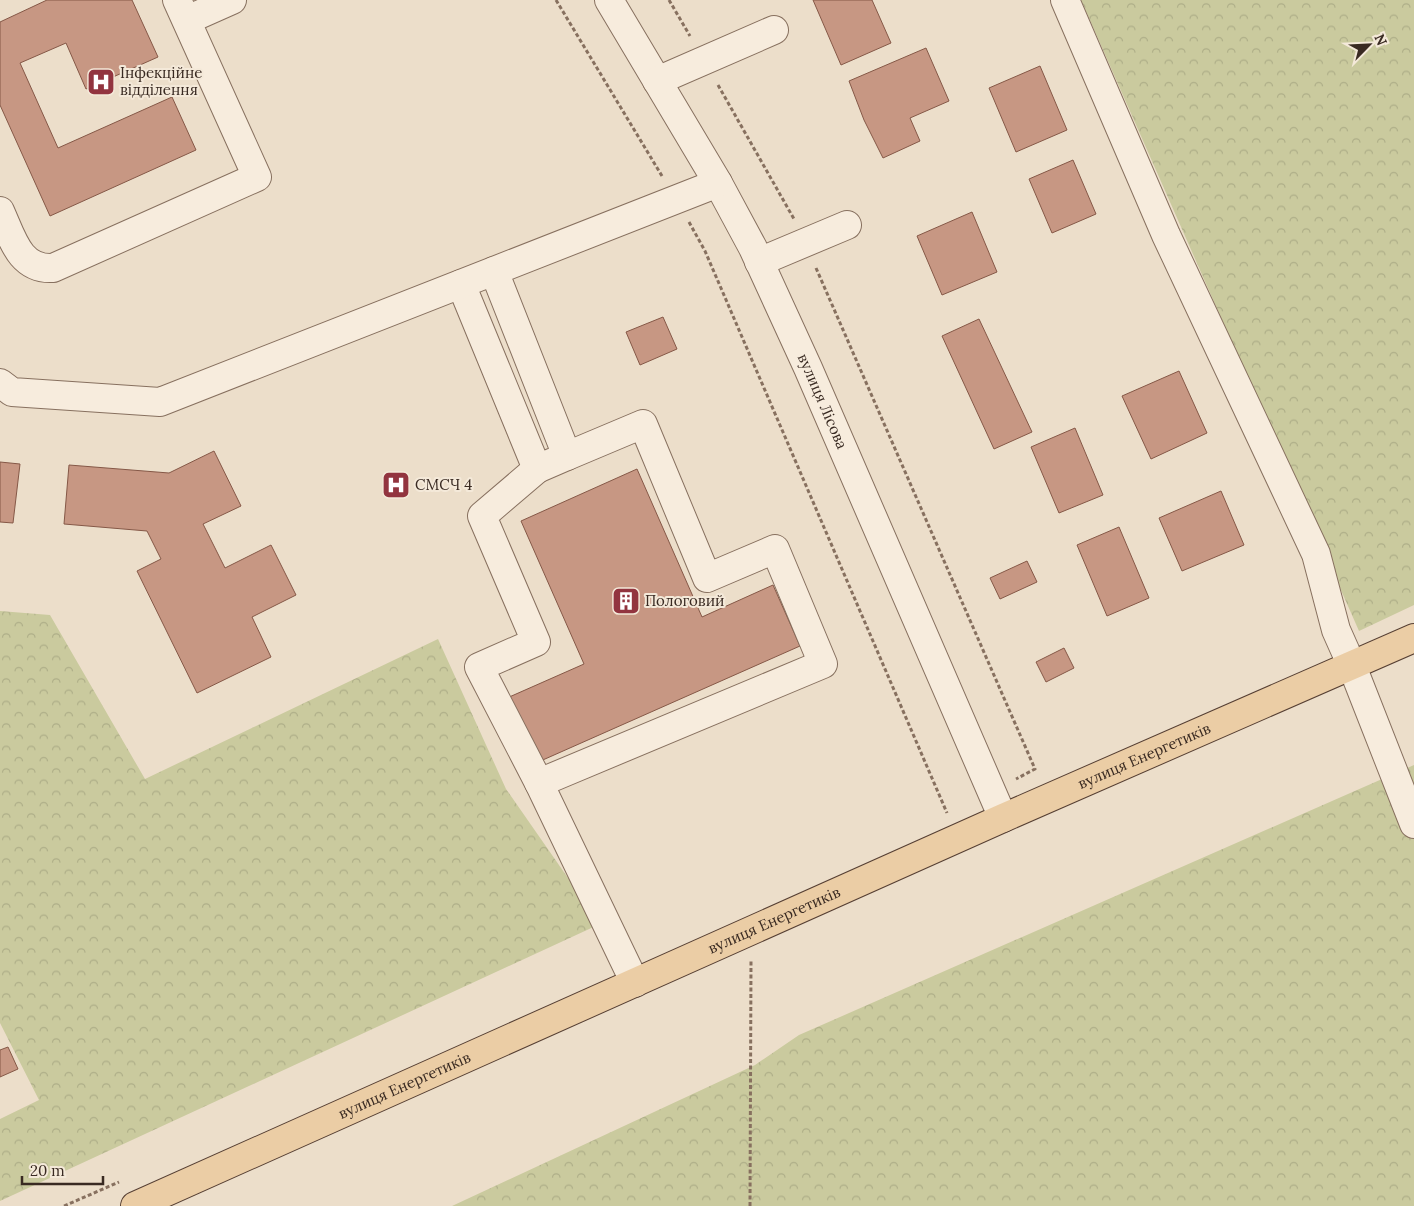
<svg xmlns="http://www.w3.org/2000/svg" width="1414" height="1206" font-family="Lora,serif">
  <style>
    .forest { fill: url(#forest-crowns) }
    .building { fill: #c79783; stroke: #855847 }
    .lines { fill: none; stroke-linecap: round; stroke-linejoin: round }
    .minor-casing { stroke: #87705f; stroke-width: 30 }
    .major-casing { stroke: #563f33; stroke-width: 30 }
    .path { stroke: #87705f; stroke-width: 3; stroke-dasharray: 4 2.5; stroke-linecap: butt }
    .minor { stroke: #f7ecdd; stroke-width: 28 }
    .major { stroke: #ebcda5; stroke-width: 28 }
    .labels { text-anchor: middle; stroke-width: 4; stroke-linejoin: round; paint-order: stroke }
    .poi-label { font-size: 15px; fill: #392a22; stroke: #f4e9d9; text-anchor: start }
    .street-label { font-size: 15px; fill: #392a22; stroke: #f4e9d9 }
  </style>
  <defs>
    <pattern id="forest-crowns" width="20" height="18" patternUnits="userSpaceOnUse" patternTransform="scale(1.25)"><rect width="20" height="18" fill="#caca9e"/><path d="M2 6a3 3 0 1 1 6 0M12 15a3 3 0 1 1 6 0" fill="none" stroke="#aeae88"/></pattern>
  </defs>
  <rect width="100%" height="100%" fill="#ecdeca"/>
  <!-- forest -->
  <path class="forest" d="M1081,0H1414V605L1359,631Z
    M0,611L50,615L145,779L438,639L506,789L600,924L0,1201V1119L39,1100L0,1023Z
    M1414,765V1206H452L755,1065L799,1035Z"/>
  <!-- building -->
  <path class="building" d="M47,0H132L158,57L86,89L66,43L20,63L58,148L172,97L196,150L50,216L0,105V22Z
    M813,0H872L891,43L841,65Z
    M926,48L949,101L910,118L920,141L883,158L864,120L849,81Z
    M1040,66L1067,130L1016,152L989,88Z
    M1073,160L1096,214L1052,233L1029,179Z
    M972,212L997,272L942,295L917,236Z
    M663,317L677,349L640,365L626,332Z
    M979,319L1032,432L994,449L942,336Z
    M1179,371L1207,433L1151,459L1122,396Z
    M1075,428L1103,495L1059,513L1031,447Z
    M214,451L241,506L203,524L225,568L271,545L296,595L252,617L271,657L197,693L137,571L161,559L147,531L64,524L69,465L169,473Z
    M0,462L20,464L13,523L0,522Z
    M637,469L702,617L773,585L800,646L536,763L507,698L584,664L521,521Z
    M1221,491L1244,545L1182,571L1159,518Z
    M1119,527L1149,598L1107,616L1077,545Z
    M1027,561L1037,582L1000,599L990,578Z
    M1064,648L1074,668L1046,682L1036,662Z
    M8,1047L18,1069L0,1077V1050Z"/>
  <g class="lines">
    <defs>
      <g id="minor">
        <path id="s1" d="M609,0L718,183L753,248L808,368L1003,818"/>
        <path d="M1065,0L1166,235L1316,554L1336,630L1352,666L1414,824"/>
        <path d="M187,20L232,0"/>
        <path d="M657,81L774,30"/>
        <path d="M0,211C12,237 19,270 53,268L257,177L177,0"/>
        <path d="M759,262L847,225"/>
        <path d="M461,284L537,469L567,456L494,271"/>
        <path d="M0,383L12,392L160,402L718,183"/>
        <path d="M537,469L482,516L536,642L479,667L539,783L635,983"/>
        <path d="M539,783L823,664L775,549L707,578L643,424L567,456"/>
      </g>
      <g id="major">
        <path id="s2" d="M135,1206L1003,818L1414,638"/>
      </g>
    </defs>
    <!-- minor casing -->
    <use href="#minor" class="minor-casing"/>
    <!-- major casing -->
    <use href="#major" class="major-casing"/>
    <!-- path -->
    <path class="path" d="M556,0L662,176
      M669,0L690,36
      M718,85L794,219
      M689,222L705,251L947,813
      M816,268L1035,769L1016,779
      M64,1206L119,1182
      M750,1206L751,960"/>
    <!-- minor -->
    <use href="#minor" class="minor"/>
    <!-- major -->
    <use href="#major" class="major"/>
  </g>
  <!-- icons -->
  <defs>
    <symbol id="hospital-square" viewBox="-11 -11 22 22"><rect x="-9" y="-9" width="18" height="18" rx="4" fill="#92343f" stroke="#f4e9d9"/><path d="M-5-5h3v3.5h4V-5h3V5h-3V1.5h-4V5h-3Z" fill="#fff"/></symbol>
    <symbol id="building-square" viewBox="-11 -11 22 22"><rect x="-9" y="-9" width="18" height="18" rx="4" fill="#92343f" stroke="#f4e9d9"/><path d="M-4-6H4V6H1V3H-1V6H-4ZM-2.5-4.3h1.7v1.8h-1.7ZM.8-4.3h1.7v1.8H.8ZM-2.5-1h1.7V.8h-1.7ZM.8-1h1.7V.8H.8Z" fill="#fff"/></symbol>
  </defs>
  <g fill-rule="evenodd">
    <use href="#hospital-square" x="85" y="66" width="32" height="32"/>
    <use href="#hospital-square" x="380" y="469" width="32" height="32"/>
    <use href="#building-square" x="610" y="585" width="32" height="32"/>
  </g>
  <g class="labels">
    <!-- poi labels -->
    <g class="poi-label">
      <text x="120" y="78">Інфекційне<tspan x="120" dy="17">відділення</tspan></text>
      <text x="415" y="490">СМСЧ 4</text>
      <text x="645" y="606">Пологовий</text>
    </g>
    <!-- street labels -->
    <g class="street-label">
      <text dy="5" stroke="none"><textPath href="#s1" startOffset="455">вулиця Лісова</textPath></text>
      <text dy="5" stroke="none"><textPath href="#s2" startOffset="1105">вулиця Енергетиків</textPath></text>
      <text dy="5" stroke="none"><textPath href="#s2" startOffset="700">вулиця Енергетиків</textPath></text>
      <text dy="5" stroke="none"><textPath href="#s2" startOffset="295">вулиця Енергетиків</textPath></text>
    </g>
  </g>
  <!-- north arrow -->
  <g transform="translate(1369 45) rotate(66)" stroke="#f4e9d9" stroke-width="4" paint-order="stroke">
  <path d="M0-4L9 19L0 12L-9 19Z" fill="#392a22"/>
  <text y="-8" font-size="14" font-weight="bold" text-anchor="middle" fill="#392a22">N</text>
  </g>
  <!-- scale -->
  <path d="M22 1176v8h81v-8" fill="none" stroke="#392a22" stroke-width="2.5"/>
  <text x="30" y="1176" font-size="15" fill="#392a22" stroke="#f4e9d9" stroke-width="4" paint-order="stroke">20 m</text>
</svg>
